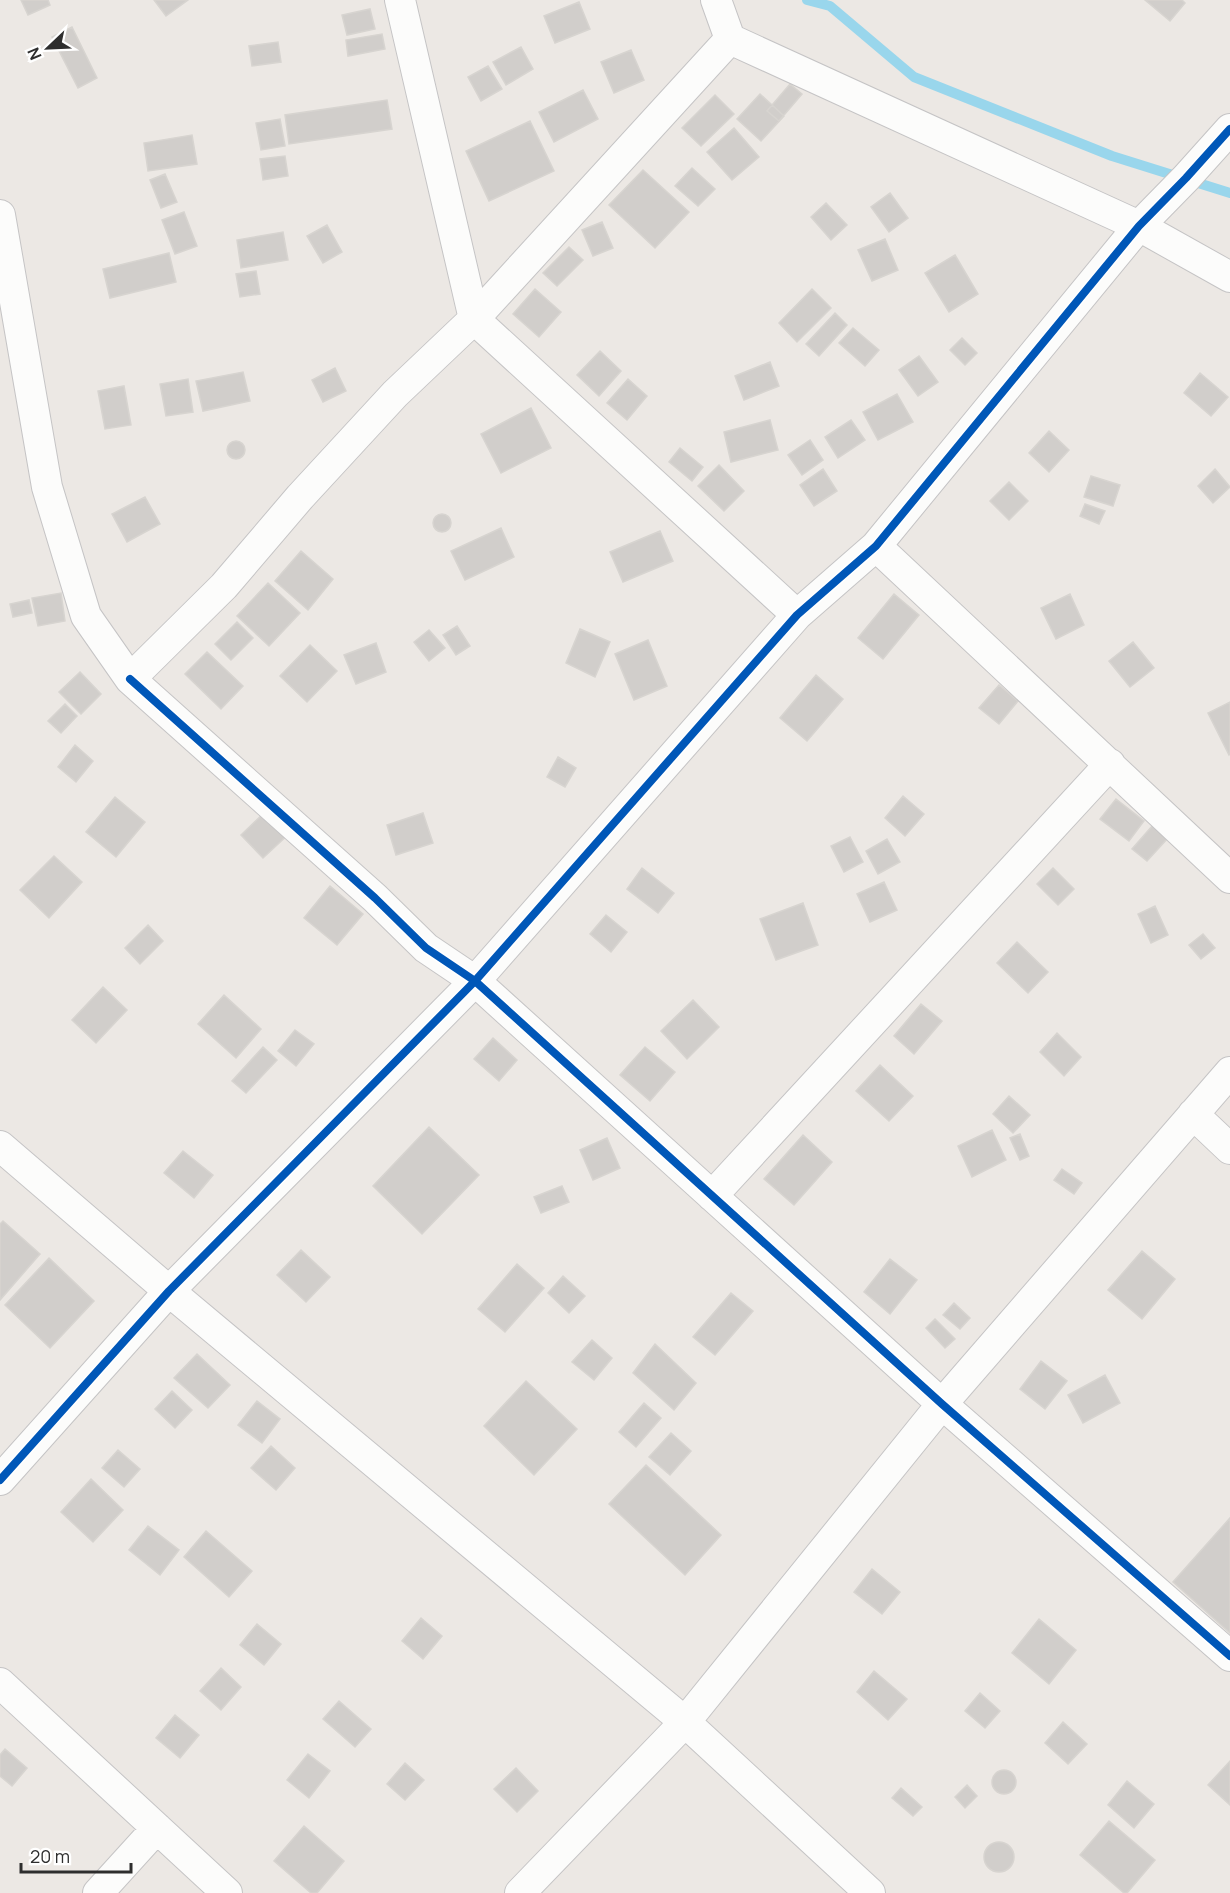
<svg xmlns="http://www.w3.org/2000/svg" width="1230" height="1893" font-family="Manrope,sans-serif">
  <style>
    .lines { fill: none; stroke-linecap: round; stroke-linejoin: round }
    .stream { stroke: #99d6ec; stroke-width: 10 }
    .building { fill: #d1cecb; stroke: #d7d4d0; stroke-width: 1.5 }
    .minor-casing { stroke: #c5c4c5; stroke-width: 32 }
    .minor { stroke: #fcfcfb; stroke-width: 30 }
    .cycleway-casing { stroke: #fff; stroke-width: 11 }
    .cycleway { stroke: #0057b8; stroke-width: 8 }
  </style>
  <rect width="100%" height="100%" fill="#ece8e4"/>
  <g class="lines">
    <!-- stream -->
    <path class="stream" d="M807,0L830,6L914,77L1112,156L1230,193"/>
  </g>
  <!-- building -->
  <path class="building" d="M21,0H48L50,5L28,15Z
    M154,0H188L166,16Z
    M1145,0H1182L1185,3L1170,21Z
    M579,2L590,29L555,43L544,16Z
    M370,9L375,29L347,35L342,15Z
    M72,27L97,78L78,88L52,37Z
    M382,34L385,49L348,56L346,40Z
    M278,42L281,62L252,66L249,46Z
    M521,47L533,69L506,85L493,62Z
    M631,50L644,80L614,93L601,62Z
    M488,66L502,89L481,101L468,77Z
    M790,84L802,94L779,121L767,111Z
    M583,90L598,119L554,142L539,112Z
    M760,94L784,116L761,141L737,119Z
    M715,95L734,114L701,146L682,128Z
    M387,100L392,129L289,144L285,115Z
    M280,119L285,146L261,150L256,123Z
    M530,121L554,171L489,201L466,151Z
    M734,128L759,157L732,180L707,152Z
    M192,135L197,164L148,171L144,143Z
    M285,156L288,176L263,180L260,159Z
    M692,168L715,189L698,206L675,186Z
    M643,170L689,212L655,248L609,205Z
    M165,174L177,202L161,208L150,180Z
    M890,193L908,218L889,232L871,207Z
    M826,203L847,225L831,240L811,217Z
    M184,212L197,246L175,254L162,220Z
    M602,222L613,248L593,256L582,230Z
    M327,225L342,252L323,263L307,236Z
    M283,232L288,260L241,268L237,240Z
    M885,239L898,270L872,281L858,250Z
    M569,247L583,260L557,286L543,273Z
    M169,253L176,282L110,298L103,269Z
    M955,255L978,294L949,312L925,273Z
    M256,271L260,294L240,297L236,274Z
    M535,289L561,312L539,337L513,314Z
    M812,289L831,308L797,342L779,323Z
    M835,313L847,325L819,356L806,344Z
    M853,328L879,350L865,366L839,343Z
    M962,338L977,353L965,365L950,350Z
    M600,351L621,371L599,396L577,375Z
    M919,356L938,382L918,396L899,370Z
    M770,362L779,386L744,400L735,376Z
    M335,368L346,391L323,402L312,380Z
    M243,372L250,401L203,411L196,381Z
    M1200,373L1228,397L1211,416L1184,393Z
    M188,379L193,412L166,416L160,384Z
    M628,379L647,396L627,420L607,403Z
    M124,386L131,425L105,429L98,391Z
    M897,394L913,422L878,440L863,412Z
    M531,408L551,448L501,473L481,434Z
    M770,420L778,450L731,462L724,432Z
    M851,420L865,440L838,458L825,437Z
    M1049,431L1069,450L1049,472L1029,453Z
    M810,440L823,460L802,475L788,455Z
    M227 450a9 9 0 1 1 18 0a9 9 0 1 1-18 0Z
    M680,448L703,467L692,481L669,462Z
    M719,465L744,491L724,511L698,486Z
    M823,469L837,491L814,506L800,485Z
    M1215,469L1230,487L1213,503L1198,486Z
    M1091,476L1120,485L1113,506L1084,497Z
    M1009,482L1028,501L1009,520L990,501Z
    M145,497L160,524L127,542L112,514Z
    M1085,504L1105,511L1099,524L1080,516Z
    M433 523a9 9 0 1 1 18 0a9 9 0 1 1-18 0Z
    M501,528L514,557L465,580L451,551Z
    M660,531L673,561L623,582L610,552Z
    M301,551L333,579L308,610L275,581Z
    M268,583L300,613L269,646L237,616Z
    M61,593L65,621L38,626L32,598Z
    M894,594L919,615L883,659L858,638Z
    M1070,594L1084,625L1056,639L1041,608Z
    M29,600L32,613L13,617L10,604Z
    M237,622L253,638L231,660L215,644Z
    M457,626L470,646L456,655L443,635Z
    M580,629L610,642L595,677L566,663Z
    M429,630L445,648L429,661L414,642Z
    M648,640L667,686L634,700L615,654Z
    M1133,642L1154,668L1130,687L1109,661Z
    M376,643L386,672L356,684L344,655Z
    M310,645L337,671L307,702L280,676Z
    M207,652L243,686L221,709L185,674Z
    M80,672L101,694L81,714L59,692Z
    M816,675L843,699L807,741L780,718Z
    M999,685L1018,701L999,724L979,708Z
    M1230,702V754L1229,755L1208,713Z
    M65,704L77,716L61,733L48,721Z
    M75,745L93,761L76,782L58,767Z
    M558,757L576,768L565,787L547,777Z
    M903,796L924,814L905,836L885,818Z
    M115,797L145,822L116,857L86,832Z
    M1116,799L1144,821L1129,841L1100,819Z
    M269,808L291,832L263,858L241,835Z
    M423,813L433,843L396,855L387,825Z
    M1153,825L1168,838L1147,861L1132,849Z
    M850,837L863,862L844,872L831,846Z
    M887,839L900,862L878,874L866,851Z
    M54,856L82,882L49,918L20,890Z
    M642,868L674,893L658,913L627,889Z
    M1053,868L1074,889L1058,905L1037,884Z
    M884,882L897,910L870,922L857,894Z
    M330,886L363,914L337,945L304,918Z
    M803,903L818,945L776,960L760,919Z
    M1155,906L1168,935L1151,943L1138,914Z
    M606,915L627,932L611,952L590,934Z
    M148,925L163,941L140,964L125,948Z
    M1203,934L1215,948L1201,959L1189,945Z
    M1017,942L1048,972L1028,993L997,963Z
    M103,987L127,1010L96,1043L72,1020Z
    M224,995L261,1029L236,1058L198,1024Z
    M693,1000L719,1027L687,1059L661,1031Z
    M921,1004L942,1021L914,1054L894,1036Z
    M295,1030L314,1044L296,1066L278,1051Z
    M1057,1033L1081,1057L1064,1076L1040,1052Z
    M493,1038L517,1060L499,1081L474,1059Z
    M263,1047L277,1060L246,1093L232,1081Z
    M645,1047L675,1072L650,1101L620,1075Z
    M880,1065L913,1096L889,1121L856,1091Z
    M1009,1096L1030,1115L1013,1133L993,1114Z
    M429,1127L479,1175L422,1234L373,1186Z
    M992,1130L1006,1160L972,1177L958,1146Z
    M1020,1134L1029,1156L1020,1160L1010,1138Z
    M803,1135L832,1162L794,1205L764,1179Z
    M607,1138L620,1168L593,1180L580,1150Z
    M183,1151L213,1175L194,1198L164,1173Z
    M1062,1169L1082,1183L1074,1194L1054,1180Z
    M562,1186L569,1202L541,1213L534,1197Z
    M3,1221L40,1254L0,1300V1224Z
    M301,1250L330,1277L306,1302L277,1275Z
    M1142,1251L1175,1279L1142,1319L1108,1290Z
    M49,1258L94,1301L50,1348L5,1305Z
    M890,1259L917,1280L890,1314L864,1292Z
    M517,1264L544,1288L505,1332L478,1309Z
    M563,1276L585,1296L569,1313L548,1293Z
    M731,1293L753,1311L715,1355L693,1337Z
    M954,1303L970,1318L960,1329L943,1315Z
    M935,1319L955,1339L945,1348L926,1328Z
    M592,1340L612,1358L594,1380L572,1362Z
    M655,1344L696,1383L674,1410L633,1373Z
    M197,1354L230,1385L208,1408L174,1378Z
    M1041,1361L1067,1381L1045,1409L1020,1389Z
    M1105,1375L1120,1403L1083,1423L1068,1395Z
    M526,1381L577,1429L534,1475L484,1426Z
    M172,1391L192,1410L175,1428L155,1409Z
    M257,1401L280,1419L262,1443L238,1425Z
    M644,1403L661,1418L636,1447L619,1432Z
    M671,1433L691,1451L670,1475L649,1457Z
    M271,1446L295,1468L276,1490L251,1468Z
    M118,1450L140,1469L124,1487L102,1468Z
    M646,1465L721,1535L685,1575L609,1504Z
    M91,1479L123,1510L93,1542L61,1512Z
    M1230,1518V1633L1173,1582Z
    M148,1526L179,1550L160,1575L129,1550Z
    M206,1531L252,1571L229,1597L184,1557Z
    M872,1569L900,1592L882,1614L854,1592Z
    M421,1618L442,1636L423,1659L402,1641Z
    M1039,1619L1076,1650L1049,1684L1012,1653Z
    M257,1624L281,1644L264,1665L240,1645Z
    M221,1668L241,1687L221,1710L200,1691Z
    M874,1671L907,1699L888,1720L857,1692Z
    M980,1693L1000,1711L985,1728L965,1711Z
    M339,1701L371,1729L355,1747L323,1719Z
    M175,1715L199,1735L180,1758L156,1738Z
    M1063,1722L1087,1744L1068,1764L1045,1743Z
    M5,1749L27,1768L12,1786L0,1776V1755Z
    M308,1754L330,1771L309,1798L287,1780Z
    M1230,1761V1805L1208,1785Z
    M405,1763L424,1780L405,1800L387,1784Z
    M516,1768L538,1791L517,1812L494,1789Z
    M992 1782a12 12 0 1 1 24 0a12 12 0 1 1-24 0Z
    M1127,1781L1154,1804L1134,1828L1108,1805Z
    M967,1785L977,1796L965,1808L955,1797Z
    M901,1788L922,1807L913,1816L892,1798Z
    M1109,1821L1155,1860L1127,1893H1124L1080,1855Z
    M304,1826L344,1861L317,1893H311L274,1861Z
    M984 1857a15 15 0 1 1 30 0a15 15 0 1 1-30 0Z"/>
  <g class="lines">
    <defs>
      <path id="minor" d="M400,0L474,319L797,615
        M716,0L730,39L1139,226L1230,277
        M0,215L47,487L86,616L130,679L224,586L300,497L395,394L474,319L730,39
        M876,546L1230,878
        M130,679L375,898L426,948L475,981L942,1404L1230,1656
        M1193,1114L1230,1149
        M0,1146L169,1291L685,1722L870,1893
        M712,1196L1110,764
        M0,1480L169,1291L475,981L797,615L876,546L1139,226L1186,178L1230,129
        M0,1683L227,1893
        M98,1893L157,1828
        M520,1893L685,1722L942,1404L1230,1072"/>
    </defs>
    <!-- minor casing -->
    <use href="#minor" class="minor-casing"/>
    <!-- minor -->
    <use href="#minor" class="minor"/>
    <defs>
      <path id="cycleway" d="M130,679L375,898L426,948L475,981L942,1404L1230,1656
        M0,1480L169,1291L475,981L797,615L876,546L1139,226L1186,178L1230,129"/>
    </defs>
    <!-- cycleway casing -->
    <use href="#cycleway" class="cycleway-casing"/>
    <!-- cycleway -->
    <use href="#cycleway" class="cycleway"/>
  </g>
  <!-- north arrow -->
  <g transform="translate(48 48) rotate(247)" stroke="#ffffff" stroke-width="4.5" paint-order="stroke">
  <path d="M0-4.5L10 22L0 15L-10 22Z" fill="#2e2e2e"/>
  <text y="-9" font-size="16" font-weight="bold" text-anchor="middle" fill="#2e2e2e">N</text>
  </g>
  <!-- scale -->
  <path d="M21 1863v9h110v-9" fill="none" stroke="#2e2e2e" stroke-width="3"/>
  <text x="30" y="1863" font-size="18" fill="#2e2e2e" stroke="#ffffff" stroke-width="4.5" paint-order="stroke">20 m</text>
</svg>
